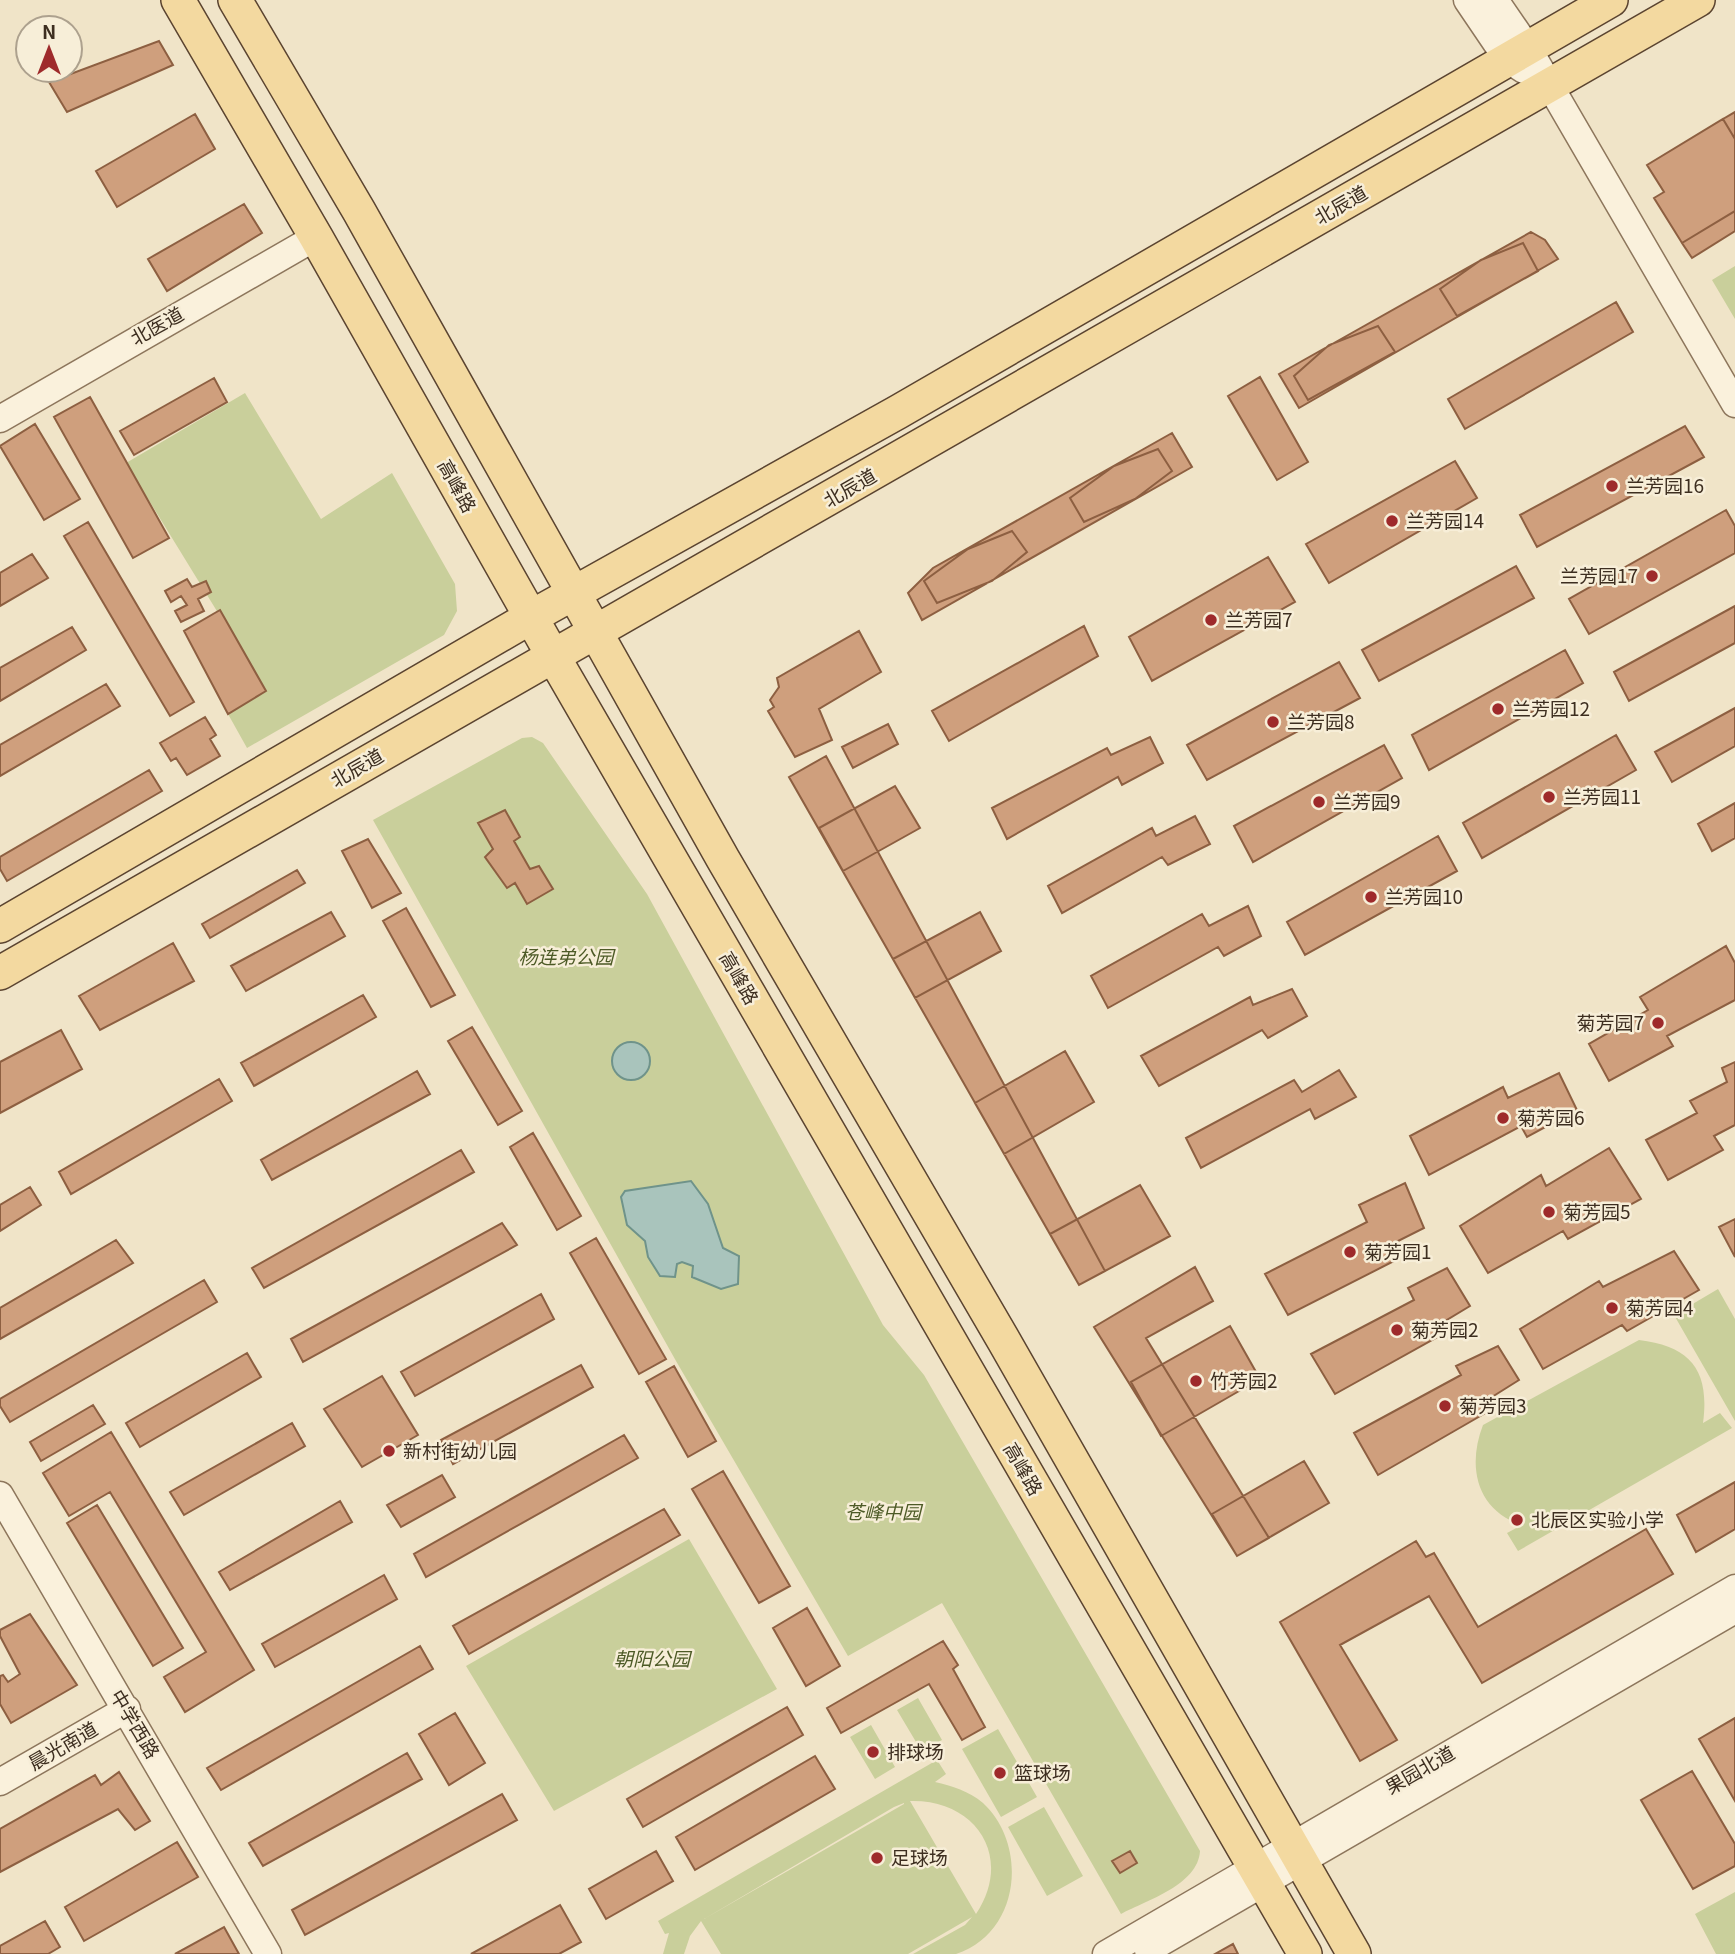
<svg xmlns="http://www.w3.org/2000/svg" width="1735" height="1954" font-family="Georgia,'Noto Sans SC',serif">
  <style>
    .green { fill: #c9cf9b; fill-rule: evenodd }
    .water { fill: #a9c4bc; stroke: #6f938a; stroke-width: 2 }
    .building { fill: #cf9f7d; stroke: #8d5f41; stroke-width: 2 }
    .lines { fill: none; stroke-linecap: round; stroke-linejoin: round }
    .minor-casing { stroke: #8d765c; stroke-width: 29 }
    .major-casing { stroke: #5b4430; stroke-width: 36 }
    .minor { stroke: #faf1dc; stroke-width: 26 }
    .major { stroke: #f3d9a0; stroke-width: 33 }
    .poi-dot { fill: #9e2a2b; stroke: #f7eed8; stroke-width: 2.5 }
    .labels { text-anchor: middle; stroke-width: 5; stroke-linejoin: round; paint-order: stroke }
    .street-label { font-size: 19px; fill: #3d2e20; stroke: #f7eed8 }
    .poi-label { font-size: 19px; fill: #3d2e20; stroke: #f7eed8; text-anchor: start }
    .park-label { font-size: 19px; font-style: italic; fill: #4d5a26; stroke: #f7eed8 }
  </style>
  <rect width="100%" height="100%" fill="#f0e4c8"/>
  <!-- green -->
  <path class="green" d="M1735,266V319L1712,280Z
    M245,393L321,519L392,473L455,584L457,611L444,635L247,748L228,714L266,691L126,463Z
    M532,737L543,743L647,894L883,1325L924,1375L1200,1851C1198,1885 1147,1900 1121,1914L942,1603L848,1656L676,1361L373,820L522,738Z
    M1718,1289L1735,1319V1421L1674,1315Z
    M1639,1340C1691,1346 1710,1371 1703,1423L1720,1413L1732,1428L1518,1551L1507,1533L1522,1525C1476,1510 1467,1466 1483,1425Z
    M689,1539L777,1689L554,1811L466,1666Z
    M918,1698L942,1740L922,1752L897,1710Z
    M871,1725L895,1767L875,1779L850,1737Z
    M998,1729L1037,1797L1001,1817L962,1749Z
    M937,1760L946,1774L935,1782C952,1786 969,1791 983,1803C1029,1846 1020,1933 956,1954C944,1954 926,1954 913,1954L965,1925L972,1917L908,1954H721L701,1921L690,1936L684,1954H663L669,1933L665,1934L658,1921ZM910,1801C976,1799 1014,1857 976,1914ZM904,1803V1804L704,1919L894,1807Z
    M1044,1807L1083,1876L1047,1896L1008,1827Z
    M1735,1892V1954H1716L1695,1914Z"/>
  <!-- water -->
  <path class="water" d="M612 1061a19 19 0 1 1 38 0a19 19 0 1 1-38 0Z
    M691,1181L708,1204L723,1248L739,1256L738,1284L721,1289L692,1277L693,1266L682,1262L677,1264L675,1277L660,1276L648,1257L645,1241L627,1225L621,1197L625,1191Z"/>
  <!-- building -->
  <path class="building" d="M159,41L173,65L67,112L49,82Z
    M1735,112V139L1723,119Z
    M195,114L215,149L117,207L96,171Z
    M1723,119L1735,139V211L1682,243L1654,198L1664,192L1647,165Z
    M244,204L262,233L167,291L148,259Z
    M1735,211V231L1692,258L1682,243Z
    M1531,232L1545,240L1558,259L1299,408L1279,374Z
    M1523,243L1538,271L1457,316L1440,289L1481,260Z
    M1616,302L1633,332L1465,429L1448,399Z
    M1378,326L1395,352L1308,400L1294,376L1329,345Z
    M1260,377L1308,462L1277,480L1228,396Z
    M214,378L227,402L134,455L120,431Z
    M90,397L169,538L133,558L54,417Z
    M35,424L80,499L44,520L0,446Z
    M1685,426L1704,457L1537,547L1520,515Z
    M1172,433L1192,467L922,620L908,593L933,568Z
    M1158,449L1172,471L1135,499L1084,522L1070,498L1114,466Z
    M1455,461L1477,498L1329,583L1306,544Z
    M1726,510L1735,526V553L1589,634L1569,599Z
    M88,522L194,702L170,716L64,536Z
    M1012,531L1027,552L992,581L937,603L924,581L968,549Z
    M32,554L48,578L0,606V573Z
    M1268,557L1295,602L1152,681L1129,637Z
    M1516,566L1534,598L1379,681L1362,650Z
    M187,579L192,587L206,581L211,592L198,599L204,611L181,622L175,611L187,605L181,596L171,602L165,591Z
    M1735,606V643L1629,701L1614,672Z
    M220,610L266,691L228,714L184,631Z
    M1084,626L1098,656L949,741L932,711Z
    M72,627L86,650L0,701V668Z
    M859,631L881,672L819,709L832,740L795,757L768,711L774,707L770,700L779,687L777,678Z
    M1565,650L1583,683L1429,770L1412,735Z
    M1339,662L1360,698L1207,780L1187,745Z
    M106,684L120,706L0,776V745Z
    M1735,708V746L1672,782L1655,752Z
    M205,717L216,735L210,739L220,756L187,775L176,758L171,761L160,743Z
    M888,724L898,744L853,768L842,747Z
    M1616,735L1636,770L1482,858L1463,823Z
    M1150,737L1163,763L1122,785L1118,777L1007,839L992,808L1107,748L1111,755Z
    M1384,745L1402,778L1253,862L1234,826Z
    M826,756L1105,1271L1079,1285L789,777Z
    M149,770L162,791L7,881L0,869V857Z
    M895,786L920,828L843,871L819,828Z
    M1735,803V838L1712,851L1698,824Z
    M505,810L520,837L514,841L530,869L539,866L553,889L527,904L515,883L507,888L485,857L493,849L478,823Z
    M1195,816L1210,844L1168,865L1162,857L1062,913L1048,886L1152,828L1156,836Z
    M1438,836L1457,871L1305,955L1287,922Z
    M368,839L401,893L372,908L342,851Z
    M297,870L305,883L210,938L202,924Z
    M1248,906L1261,936L1224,956L1218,947L1108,1008L1091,976L1202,914L1209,926Z
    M406,908L455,995L431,1007L383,921Z
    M331,912L345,936L246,991L231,966Z
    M980,912L1001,951L915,998L893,959Z
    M173,943L194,981L100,1030L79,996Z
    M1726,946L1735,963V1000L1667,1036L1673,1046L1609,1081L1589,1044L1648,1010L1640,997Z
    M1292,989L1307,1016L1268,1038L1262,1030L1159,1086L1141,1056L1250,997L1253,1005Z
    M363,995L376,1017L254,1086L241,1063Z
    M472,1027L522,1111L498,1125L448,1041Z
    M61,1030L82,1069L0,1113V1062Z
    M1065,1051L1094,1102L1004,1154L975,1103Z
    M1735,1062V1125L1714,1136L1723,1150L1668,1180L1646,1140L1697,1113L1690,1101L1727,1082L1722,1068Z
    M1339,1070L1356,1097L1315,1119L1310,1109L1201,1168L1186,1138L1294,1080L1302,1092Z
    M417,1071L430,1094L272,1180L261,1160Z
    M1559,1073L1577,1110L1527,1137L1521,1126L1429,1175L1410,1136L1503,1087L1508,1098Z
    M219,1079L232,1101L71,1194L59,1172Z
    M533,1133L581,1216L557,1230L510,1147Z
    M1609,1148L1641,1199L1568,1239L1563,1231L1488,1273L1460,1226L1541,1175L1546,1186Z
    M461,1150L474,1172L264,1288L252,1268Z
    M1405,1183L1424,1228L1390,1245L1396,1260L1288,1315L1265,1274L1367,1222L1359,1205Z
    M1140,1185L1170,1236L1079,1285L1050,1234Z
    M30,1187L41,1205L0,1231V1205Z
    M1735,1219V1257L1719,1227Z
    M502,1223L517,1245L303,1362L291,1339Z
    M596,1238L666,1359L639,1374L570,1253Z
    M116,1240L133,1263L0,1339V1308Z
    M1674,1251L1699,1290L1627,1331L1622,1325L1543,1369L1520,1329L1599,1281L1603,1287Z
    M1195,1267L1213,1301L1146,1338L1269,1538L1237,1556L1094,1327Z
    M1447,1268L1470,1306L1437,1326L1441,1335L1335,1394L1311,1354L1414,1300L1408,1288Z
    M204,1280L217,1302L10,1422L0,1406V1399Z
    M541,1294L554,1319L415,1396L401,1372Z
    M1230,1326L1260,1379L1161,1436L1131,1382Z
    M1498,1346L1519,1380L1484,1402L1489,1411L1378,1475L1354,1433L1461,1375L1456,1366Z
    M247,1353L261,1377L140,1447L126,1423Z
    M581,1365L593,1387L453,1464L441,1440Z
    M674,1366L716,1441L688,1457L646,1382Z
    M382,1376L418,1435L362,1467L324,1409Z
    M93,1405L105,1424L41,1461L30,1442Z
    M292,1423L305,1446L184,1515L170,1492Z
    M111,1432L254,1670L185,1712L164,1677L206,1652L110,1492L69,1516L43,1473Z
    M624,1435L638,1458L426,1577L414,1554Z
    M1304,1461L1329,1503L1237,1556L1212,1514Z
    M723,1471L790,1586L759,1603L692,1489Z
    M442,1475L455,1497L401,1527L387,1505Z
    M1735,1482V1529L1696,1552L1677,1515Z
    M340,1501L352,1522L230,1590L219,1572Z
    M97,1505L183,1648L153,1666L67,1523Z
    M664,1509L680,1535L469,1654L453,1626Z
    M1646,1529L1673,1574L1482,1683L1429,1596L1340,1645L1397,1740L1360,1761L1280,1622L1416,1541L1426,1557L1434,1553L1478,1627Z
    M384,1575L397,1599L275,1667L262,1644Z
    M807,1608L840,1666L806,1686L773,1628Z
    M30,1614L77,1685L11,1723L0,1704V1676L3,1675L8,1682L20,1674L0,1636V1630Z
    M943,1641L958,1665L953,1669L985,1727L962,1740L929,1684L841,1733L827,1708Z
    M420,1646L433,1669L221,1790L207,1768Z
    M787,1707L803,1735L643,1827L627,1799Z
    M455,1713L485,1763L449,1785L419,1734Z
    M1735,1718V1801L1699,1739Z
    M407,1753L422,1779L263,1866L249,1843Z
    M815,1756L835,1789L695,1870L676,1837Z
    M1692,1771L1735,1844V1866L1693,1889L1641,1800Z
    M119,1772L150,1821L135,1830L118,1809L0,1872V1829L95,1775L101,1785Z
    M502,1794L517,1820L305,1935L292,1910Z
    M177,1842L198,1877L84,1941L65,1907Z
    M656,1851L673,1881L606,1919L589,1889Z
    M1130,1851L1137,1863L1120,1873L1112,1861Z
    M560,1905L581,1942L559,1954H471Z
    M45,1921L60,1947L48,1954H0V1946Z
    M224,1927L239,1954H175Z
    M1233,1944L1238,1954H1215Z"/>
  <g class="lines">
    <defs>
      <path id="minor" d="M1467,0L1507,59L1524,70
        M1495,0L1528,48L1735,404
        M0,419L316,237
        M0,1495L268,1954
        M0,1782L127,1709
        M1148,1950L1735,1610
        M1106,1954L1735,1588"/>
      <path id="major" d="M178,0L316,237L553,656L1305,1954
        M235,0L359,211L723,859L1004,1341L1354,1954
        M0,926L531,617L898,412L1611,0
        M0,973L1698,0"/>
    </defs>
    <!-- minor casing -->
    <use href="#minor" class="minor-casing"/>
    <!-- major casing -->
    <use href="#major" class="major-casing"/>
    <!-- minor -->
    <use href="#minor" class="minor"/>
    <!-- major -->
    <use href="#major" class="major"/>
  </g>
  <!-- markers -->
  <g class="poi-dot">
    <circle cx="1612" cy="486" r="7"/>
    <circle cx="1392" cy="521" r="7"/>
    <circle cx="1652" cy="576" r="7"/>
    <circle cx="1211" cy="620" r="7"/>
    <circle cx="1498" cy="709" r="7"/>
    <circle cx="1273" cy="722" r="7"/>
    <circle cx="1549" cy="797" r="7"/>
    <circle cx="1319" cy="802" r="7"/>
    <circle cx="1371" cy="897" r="7"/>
    <circle cx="1658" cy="1023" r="7"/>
    <circle cx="1503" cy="1118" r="7"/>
    <circle cx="1549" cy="1212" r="7"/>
    <circle cx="1350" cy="1252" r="7"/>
    <circle cx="1612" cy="1308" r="7"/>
    <circle cx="1397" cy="1330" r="7"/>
    <circle cx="1196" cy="1381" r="7"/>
    <circle cx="1445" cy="1406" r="7"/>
    <circle cx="389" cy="1451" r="7"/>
    <circle cx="1517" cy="1520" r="7"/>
    <circle cx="873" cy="1752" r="7"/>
    <circle cx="1000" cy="1773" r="7"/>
    <circle cx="877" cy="1858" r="7"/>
  </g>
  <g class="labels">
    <!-- street labels -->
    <g class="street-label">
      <text transform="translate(1341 205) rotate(-30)" y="7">北辰道</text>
      <text transform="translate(157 326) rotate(-29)" y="7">北医道</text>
      <text transform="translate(457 486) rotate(61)" y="7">高峰路</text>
      <text transform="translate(850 488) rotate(-30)" y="7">北辰道</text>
      <text transform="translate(357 768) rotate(-30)" y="7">北辰道</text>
      <text transform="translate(739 978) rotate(60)" y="7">高峰路</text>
      <text transform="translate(1023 1469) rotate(60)" y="7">高峰路</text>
      <text transform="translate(135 1724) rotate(59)" y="7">中学西路</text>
      <text transform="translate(63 1746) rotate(-30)" y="7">晨光南道</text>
      <text transform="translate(1420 1770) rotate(-30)" y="7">果园北道</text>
    </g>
    <!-- poi labels -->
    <g class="poi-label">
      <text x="1626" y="493">兰芳园16</text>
      <text x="1406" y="528">兰芳园14</text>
      <text x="1638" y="583" text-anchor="end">兰芳园17</text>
      <text x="1225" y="627">兰芳园7</text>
      <text x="1512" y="716">兰芳园12</text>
      <text x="1287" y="729">兰芳园8</text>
      <text x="1563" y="804">兰芳园11</text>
      <text x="1333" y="809">兰芳园9</text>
      <text x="1385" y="904">兰芳园10</text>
      <text x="1644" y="1030" text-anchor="end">菊芳园7</text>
      <text x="1517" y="1125">菊芳园6</text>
      <text x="1563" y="1219">菊芳园5</text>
      <text x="1364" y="1259">菊芳园1</text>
      <text x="1626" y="1315">菊芳园4</text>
      <text x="1411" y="1337">菊芳园2</text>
      <text x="1210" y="1388">竹芳园2</text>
      <text x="1459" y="1413">菊芳园3</text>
      <text x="403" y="1458">新村街幼儿园</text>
      <text x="1531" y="1527">北辰区实验小学</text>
      <text x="887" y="1759">排球场</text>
      <text x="1014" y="1780">篮球场</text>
      <text x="891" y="1865">足球场</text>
    </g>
    <!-- park labels -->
    <g class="park-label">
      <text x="566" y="964">杨连弟公园</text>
      <text x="883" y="1519">苍峰中园</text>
      <text x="652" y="1666">朝阳公园</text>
    </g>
  </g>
  <!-- north arrow -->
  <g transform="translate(49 49)"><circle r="33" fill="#f7eed8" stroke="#ada18e" stroke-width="2"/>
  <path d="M0-5L12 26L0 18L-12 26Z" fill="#9e2a2b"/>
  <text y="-10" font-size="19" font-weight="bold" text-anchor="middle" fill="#3d2e20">N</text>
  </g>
</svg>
